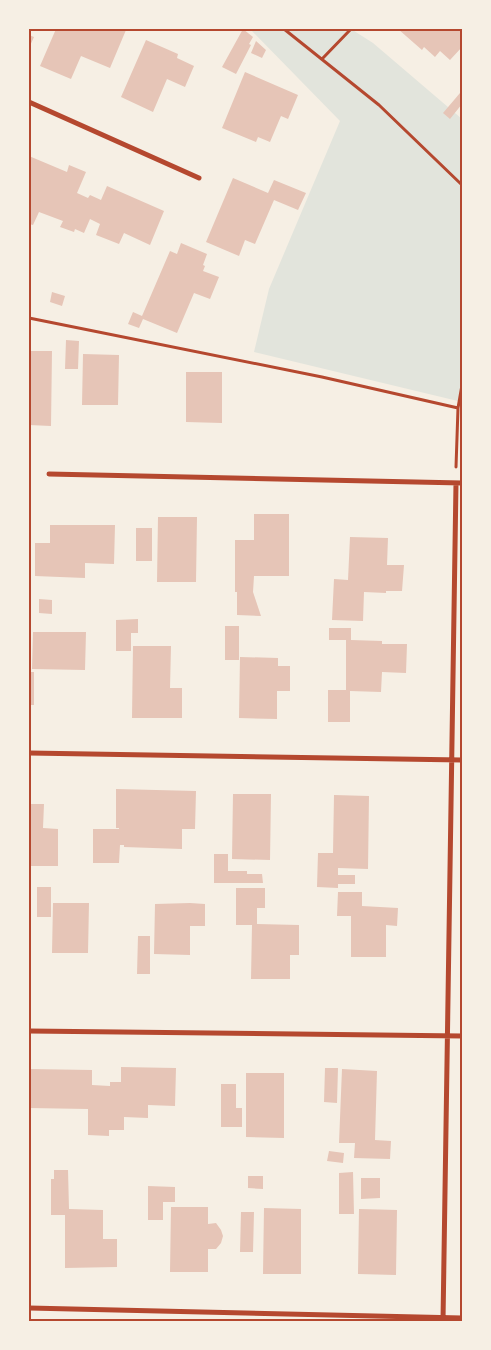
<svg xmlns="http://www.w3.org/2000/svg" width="491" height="1350" font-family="'DM Sans',sans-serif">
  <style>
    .green { fill: #e2e4dc }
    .building { fill: #e6c5b7 }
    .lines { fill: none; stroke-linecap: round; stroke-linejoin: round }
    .path { stroke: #b5482f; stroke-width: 3 }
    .minor { stroke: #b5482f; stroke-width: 5 }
    .neatline { fill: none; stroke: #b5482f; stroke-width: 2 }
  </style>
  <rect width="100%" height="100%" fill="#f6efe4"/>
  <!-- green -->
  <path class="green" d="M250,29H351L373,43L462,119V402L254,352L269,289L340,121Z"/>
  <!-- building -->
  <path class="building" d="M56,29H122L126,30L110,68L81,56L71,79L40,66Z
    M243,29L253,37L249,44L251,45L236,74L222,67Z
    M398,29H462V47L450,60L440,51L435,57L424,47L422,50Z
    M29,35L34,37L29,48Z
    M146,40L178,54L177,58L194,66L185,87L167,79L153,112L121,97Z
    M256,41L266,50L262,58L251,53Z
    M245,72L298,95L288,119L281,116L270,142L258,137L256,142L222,128Z
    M460,93L462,95V104L450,119L443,113Z
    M29,156L67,172L69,165L86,172L77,193L88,198L90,195L101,200L107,186L164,211L150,245L124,233L119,244L96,235L100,224L90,219L84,233L75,229L74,232L60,227L63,221L39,212L33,225L29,224Z
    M233,178L268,193L274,180L306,193L298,210L274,200L255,244L245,240L239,256L206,242Z
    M181,243L207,254L203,265L205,266L203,271L219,277L210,299L194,293L177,333L143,319L139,328L128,324L133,312L142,316L170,251L177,254Z
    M52,292L65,296L62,306L50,302Z
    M66,340L79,341L78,369H65Z
    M29,351H52L51,426L29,425Z
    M83,354L119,355L118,405H82Z
    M186,372H222V423L186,422Z
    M254,514H289V576H254L253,592L261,616L237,615V592H235V540H254Z
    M158,517H197L196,582H157Z
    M50,525H115L114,564L85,563V578L35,576V543H50Z
    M136,528H152V561H136Z
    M350,537L388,538L387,565H404L402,591H386V593L364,592L363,621L332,620L334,579L348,580Z
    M39,599L52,600V614L39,613Z
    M138,619V633H131V651H116V620Z
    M225,626H239V660H225Z
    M329,628H351V640L382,641V644H407L406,673L382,672L381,692L350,691V722H328V690H346V640H329Z
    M33,632H86L85,670L32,669Z
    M133,646H171L170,688H182V718H132Z
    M240,657L278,658V666H290V691H277V719L239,718Z
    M29,672H34V705H29Z
    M116,789L196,791L195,829H182V849L124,847V845H120L119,863H93V829H119V828H116Z
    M233,794H271L270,860L232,859Z
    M334,795L369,796L368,869L338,868V875H355V884H338V888L317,887L318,853H333Z
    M29,804H44L43,828L58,829V866H29Z
    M214,854H228V871H247V874H262L263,883H214Z
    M37,887H51V917H37Z
    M236,888H265V908H257V924L299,925V955H290V979H251L252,925H236Z
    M338,892H362V906L398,908L397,926L386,925V957H351V916H337Z
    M53,903H89L88,953H52Z
    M190,903L205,904V926H190V955L154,954L155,904Z
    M138,936H150V974H137Z
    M121,1067L176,1068L175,1106L148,1105V1118L124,1117V1130H109V1136L88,1135V1109L29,1108V1069L92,1070V1085L110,1086V1082H121Z
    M325,1068H338L337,1103L324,1102Z
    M342,1069L377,1071L375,1140L391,1141L390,1159L354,1158L355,1143H339Z
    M246,1073H284V1138L246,1137Z
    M221,1084H236V1108H242V1127H221Z
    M329,1151L344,1153L343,1163L327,1161Z
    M54,1170H68L69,1209L103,1210V1239H117V1267L65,1268V1215H51V1179H54Z
    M353,1172L354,1214H339V1173Z
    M248,1176H263V1189L248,1188Z
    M361,1178H380V1198L361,1199Z
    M148,1186L175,1187V1202H163V1220H148Z
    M171,1207H208V1224L216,1223L221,1230L223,1236L221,1243L216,1249H208V1272H170Z
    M264,1208L301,1209V1274H263Z
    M359,1209L397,1210L396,1275L358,1274Z
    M241,1212H254L253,1252H240Z"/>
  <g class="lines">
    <!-- path -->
    <path class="path" d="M284,29L379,105L462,185
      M322,59L351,29
      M29,318L322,377L458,408
      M456,467L458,408L462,385"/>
    <!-- minor -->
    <path class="minor" d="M29,102L199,178
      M49,474L462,483
      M29,753L462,760
      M29,1031L462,1036
      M29,1308L462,1318
      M443,1321L456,483"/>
  </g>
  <!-- border -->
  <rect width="491" height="1350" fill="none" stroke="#f6efe4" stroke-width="60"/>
  <rect x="30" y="30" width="431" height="1290" class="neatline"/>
</svg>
